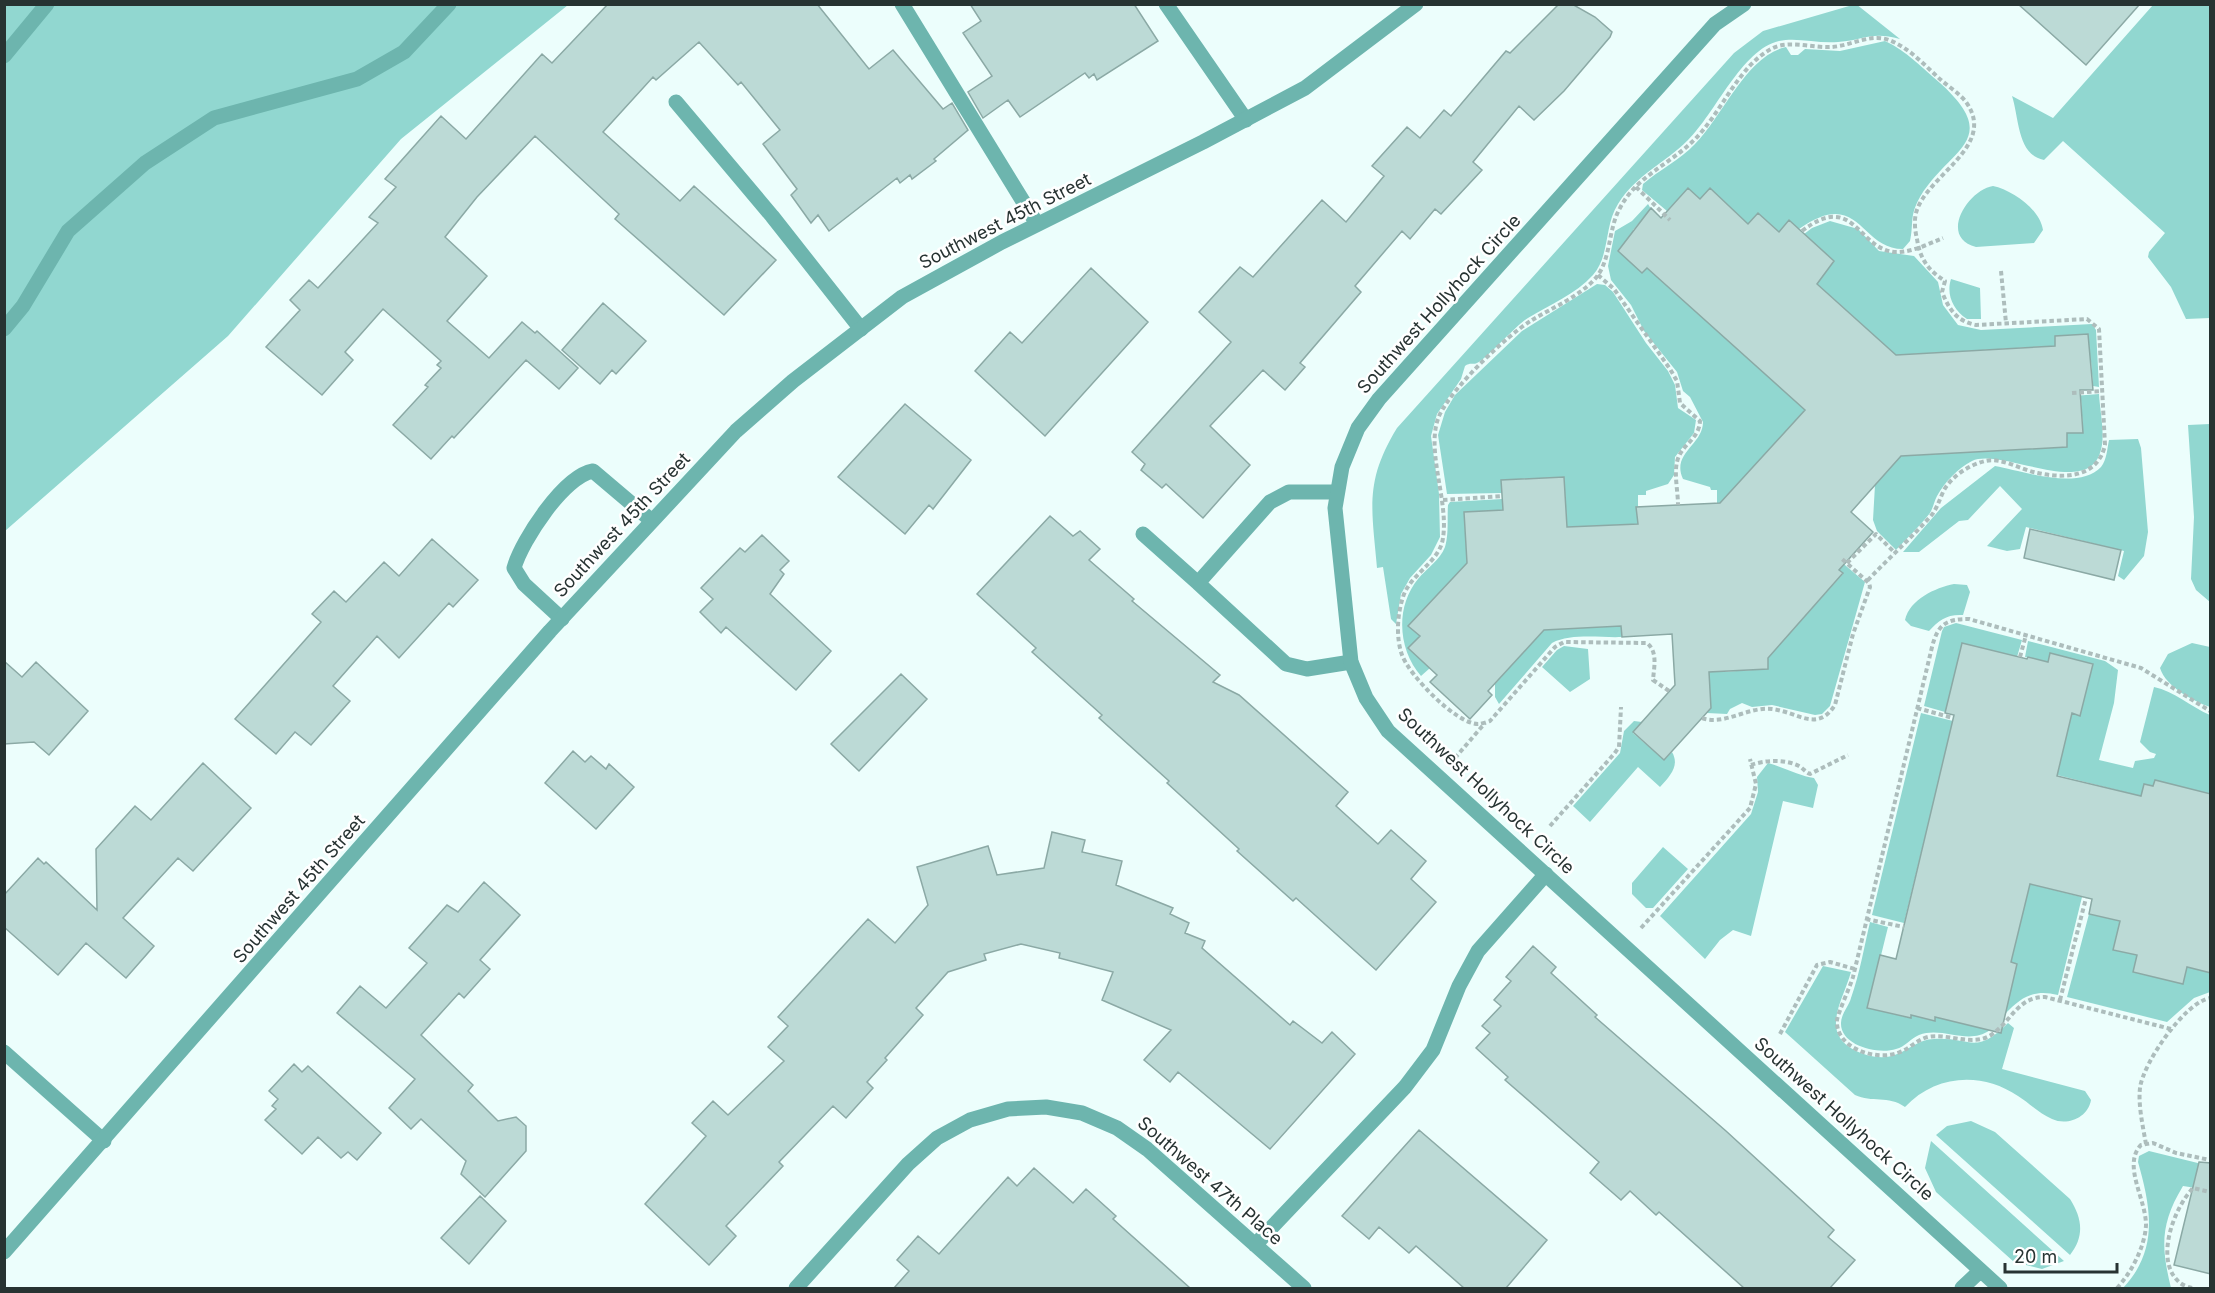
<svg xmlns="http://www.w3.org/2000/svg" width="2215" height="1293" font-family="Inter,sans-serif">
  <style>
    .green { fill: #91d7d0 }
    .building { fill: #bcdad6; stroke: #8ba9a5; stroke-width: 1.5 }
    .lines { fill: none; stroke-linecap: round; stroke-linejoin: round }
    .path { stroke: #adbdbc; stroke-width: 4; stroke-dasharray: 4.5 3; stroke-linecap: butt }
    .service { stroke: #6db5ae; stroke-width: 15 }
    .minor { stroke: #6db5ae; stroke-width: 15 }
    .tertiary { stroke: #6db5ae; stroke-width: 15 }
    .labels { text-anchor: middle; stroke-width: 5; stroke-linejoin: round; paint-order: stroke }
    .street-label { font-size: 18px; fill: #273332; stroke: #fff }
  </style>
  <rect width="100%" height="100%" fill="#ecfefc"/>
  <!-- green -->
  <path class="green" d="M1856,4L1900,39C1871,31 1865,40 1838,42C1818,44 1798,37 1779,41C1742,49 1715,114 1688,140C1665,163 1636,175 1618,204C1604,226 1610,256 1593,275C1576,294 1549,305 1528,318C1515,326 1487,359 1477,363C1473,365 1470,362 1465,366L1461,379L1437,414L1431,436L1439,494L1440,537L1431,555L1410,578L1401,594L1396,624L1391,619L1383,567L1377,568C1372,509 1364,482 1397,428L1734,53L1763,31Z
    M5,5H568L401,139L228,336L5,531Z
    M2153,5H2210V318L2186,319L2171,287L2148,257L2149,252L2165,233L2063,141L2044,160C2017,155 2019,117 2012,96L2053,118Z
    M1885,41C1907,51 1922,68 1940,83C2004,141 1949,148 1920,197C1909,216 1914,224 1910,241L1903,249C1859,249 1860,186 1799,229L1789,221L1779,232L1758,213L1748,224L1710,189L1700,199L1688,188L1667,211L1642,190L1643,184C1659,170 1680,160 1695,144C1723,116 1746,56 1786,47L1791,55H1798L1805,49L1840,51Z
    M1993,186C2012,190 2040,209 2043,230L2034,243L1976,247C1938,237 1968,190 1993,186Z
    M1648,204L1651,209L1633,230L1652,263L1805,410L1721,503H1717V490H1711L1710,487L1683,479C1671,453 1703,445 1703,422L1690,397L1683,391L1677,372L1644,331L1631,305L1611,280L1608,266L1615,231L1632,221Z
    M1830,221L1858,229L1879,251L1914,256L1938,282L1943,305L1958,325L1981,330L2092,324L2096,330L2099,387L2093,386L2091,361L2056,354L2051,346L1896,355L1817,284L1834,261L1804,234L1812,228Z
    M1951,279L1980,288L1981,319H1967C1953,310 1946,294 1951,279Z
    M1597,284L1605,285L1613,292L1646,343L1668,371L1675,385L1678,408L1696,420L1694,433L1675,457L1674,475L1668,484L1646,491V495H1638V524L1567,527L1564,477L1501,480L1502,493L1447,494L1438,435L1445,412L1455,395L1522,331Z
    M2099,394C2100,413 2106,436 2100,453C2086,498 2000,447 1972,461C1958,468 1945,482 1937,496C1934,502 1933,508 1930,513C1920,526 1907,538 1896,550L1877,531L1873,520L1875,485L1901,456L2067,447V433L2083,432L2081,399L2073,396Z
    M2210,424V602L2196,590L2191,579L2194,517L2188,425Z
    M2138,439L2141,448L2148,532L2144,556L2124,580L2118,576L2124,551L2026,527L2020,549L2007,551L1987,546L2022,509L2000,486L1968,520L1959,521L1919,552H1903L1941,508L1995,466C2023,471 2078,491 2101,467C2107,459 2107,449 2109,440Z
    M1502,499L1503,510L1464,512L1467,563L1409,626L1420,636L1409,648L1430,668L1421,676C1398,650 1395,607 1418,579C1427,568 1440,560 1445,547C1449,534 1447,518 1448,505L1450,502Z
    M1839,560L1865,582L1830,706L1822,714L1815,715L1772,705L1752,707L1742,703L1730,709L1727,714L1707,713V647L1719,646L1721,672L1768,669L1767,654H1771L1843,574L1834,566Z
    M1954,584L1967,585L1970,592L1963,615C1947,614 1939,620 1929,631L1911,626L1905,620C1910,599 1935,588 1954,584Z
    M1956,623L2022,640L2017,657L1945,712L1924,706L1942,631L1944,627Z
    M1621,626L1622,637C1601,638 1571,633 1552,643L1499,704L1495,697V684L1544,630Z
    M2028,641L2105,661L2118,670L2114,703L2099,760L2133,768L2135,761L2154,758L2156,754L2150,752L2140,742L2154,687C2174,691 2191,707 2210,715V794L2155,780L2153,786L2144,784L2141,796L2057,775L2072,713L2080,715L2093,664L2050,653L2048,662L2025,657Z
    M2192,643L2210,647V707C2193,701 2166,687 2160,668L2168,654Z
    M1564,646L1588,649L1590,679L1570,692L1542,667L1557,650Z
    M1921,713L1953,721L1904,923L1872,915Z
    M1634,721L1642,722L1633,733L1664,760L1672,752C1680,766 1670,776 1660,787L1638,767L1590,822L1573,806L1620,753L1624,731Z
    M1768,763C1783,767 1800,776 1814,778L1818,785L1813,808L1783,801L1751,936L1733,930L1720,940L1705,959L1660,916L1751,814L1758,792L1757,777Z
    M1663,847L1688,869L1653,908H1646L1632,894V883Z
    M2030,884L2082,897L2058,995C2035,989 2022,996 2005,1014L2017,964L2011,962Z
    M2089,914L2120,921L2113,950L2137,955L2133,972L2183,984L2187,967L2210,973V992L2194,998L2167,1022L2067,997Z
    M1870,922L1888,927L1868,1008L1910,1018L1911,1015L1934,1021L1935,1017L1990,1030C1968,1046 1943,1026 1919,1035C1911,1038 1905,1047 1896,1049C1879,1055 1840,1046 1841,1023C1841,1014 1849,1006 1851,998C1860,973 1864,947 1870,922Z
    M1823,966L1851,972C1843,1001 1819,1033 1856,1051C1867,1056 1879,1059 1892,1056C1906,1052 1919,1039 1934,1039C1972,1037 1975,1056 2008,1023L2014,1028L2002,1069L2085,1091L2091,1100C2088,1118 2067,1126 2052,1119C2039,1113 2029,1103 2018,1096C1981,1071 1935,1075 1905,1107C1888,1095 1872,1103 1855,1095L1785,1032Z
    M1971,1121L1995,1132L2070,1199C2082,1218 2085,1236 2070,1255L1936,1135L1947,1126Z
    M1931,1141L2064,1261L2042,1269L2014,1262L1936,1192L1925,1168Z
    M2149,1151L2210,1166L2209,1190L2183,1186C2160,1224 2161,1247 2171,1288H2123C2159,1250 2151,1208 2138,1162L2139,1156Z"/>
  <!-- building -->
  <path class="building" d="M608,4H817L869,69L893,50L943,109L952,103L968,130L934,159L936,161L912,179L910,175L900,183L897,178L829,231L818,215L811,223L791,195L797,189L763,144L780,130L741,82L738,85L699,42L656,80L653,77L603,132L680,201L694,186L776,260L724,315L615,219L619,214L535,136L477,197L445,237L487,276L447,321L489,358L522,322L535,333L537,331L578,368L559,389L526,360L454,438L452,436L431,459L393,425L428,387L425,385L441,368L437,365L441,361L383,309L345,352L353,360L322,395L266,347L300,310L290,300L309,280L318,288L378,223L369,217L396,187L385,179L441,116L466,139L542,54L552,63Z
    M970,4H1134L1158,41L1097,80L1094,74L1089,78L1085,73L1020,117L1008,100L983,118L968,92L992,76L963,33L981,21Z
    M1559,4H1572L1595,17L1612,32L1610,37L1564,91L1534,120L1519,106L1473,162L1482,170L1441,214L1435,209L1410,239L1402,231L1355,286L1361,292L1300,363L1305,367L1285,390L1263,370L1210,426L1250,465L1203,518L1166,484L1162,488L1141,470L1145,464L1132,452L1231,342L1199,312L1240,267L1253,277L1322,200L1346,222L1384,176L1372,166L1407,127L1420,138L1444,110L1451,116L1506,51L1510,53Z
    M2018,4H2140L2086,65Z
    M1688,188L1700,199L1710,188L1748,224L1758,213L1779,232L1789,220L1834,261L1817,284L1896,355L2055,346V336L2088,334L2093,390H2080L2083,433H2067V447L1901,456L1851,512L1873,532L1839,570L1843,573L1768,658V669L1709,672L1711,708L1664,760L1633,732L1675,685L1672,634L1622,637L1621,626L1544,630L1488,691L1492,695L1470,719L1430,682L1437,675L1408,648L1420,636L1408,626L1467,563L1464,512L1503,510L1501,480L1564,477L1567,527L1638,524L1636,507L1720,503L1805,410L1647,268L1642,273L1618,251L1651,208L1661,218Z
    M1091,268L1148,322L1045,436L975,371L1010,332L1022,343Z
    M603,303L646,341L616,374L612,370L600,384L562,350Z
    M905,404L971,460L933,509L929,505L905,534L838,477Z
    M1050,516L1073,536L1080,531L1100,549L1089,560L1134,599L1132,601L1220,675L1213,682L1239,695L1348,792L1336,806L1378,844L1391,830L1426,861L1411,879L1436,902L1376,970L1296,898L1293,901L1237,851L1239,849L1167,783L1169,781L1099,718L1102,715L1032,652L1036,648L977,594Z
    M2030,529L2121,550L2114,580L2024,558Z
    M762,535L789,561L780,570L784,574L770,594L831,651L796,690L726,627L721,633L700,612L713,599L701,588L740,548L745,552Z
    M432,539L478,580L453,607L449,603L399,658L377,636L333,686L350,701L311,745L295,732L276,754L235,719L321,622L312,614L334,591L346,602L384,562L399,576Z
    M1962,643L2027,659L2028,657L2048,662L2050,653L2093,664L2080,716L2072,713L2057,776L2141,796L2144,784L2153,786L2155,780L2211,794V973L2187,967L2183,984L2133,972L2137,955L2113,950L2120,921L2089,914L2092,899L2030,884L2011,962L2017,964L2001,1033L1935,1017V1021L1911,1015V1018L1867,1008L1880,955L1896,959L1954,715L1945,713Z
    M4,661L22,677L36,662L88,711L49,755L34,742L4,744Z
    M901,674L927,699L859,771L831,744Z
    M573,751L585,762L591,756L606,769L609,764L634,787L596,829L545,783Z
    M203,763L251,808L193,871L178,858L123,918L154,946L126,978L86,943L58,975L4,927V895L38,858L44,864L46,862L97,910L96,849L135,806L151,820Z
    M1052,832L1085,840L1082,852L1122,861L1116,885L1173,908L1170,914L1189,923L1185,933L1205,941L1202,948L1290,1025L1293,1021L1322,1043L1332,1032L1355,1054L1270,1149L1178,1072L1170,1082L1144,1060L1171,1030L1102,1000L1113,972L1059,958L1060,953L1021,944L984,954L986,960L948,972L916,1008L923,1015L885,1058L887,1060L867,1082L873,1088L846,1118L833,1106L779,1162L783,1166L726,1226L736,1236L709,1265L645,1204L706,1136L692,1123L713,1101L728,1115L784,1061L768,1047L788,1026L778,1017L868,919L895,943L928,905L917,867L988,846L997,875L1044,868Z
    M484,882L520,915L480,960L490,969L464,998L459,993L421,1035L473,1085L468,1091L498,1121L516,1117L526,1126V1151L485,1197L461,1174L466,1161L421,1119L411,1129L389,1108L415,1079L337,1013L360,986L386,1008L427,963L409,948L447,905L458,912Z
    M1533,946L1556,967L1551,973L1597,1015L1595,1017L1726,1131L1834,1230L1828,1237L1855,1260L1830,1288H1744L1659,1212L1656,1215L1630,1191L1621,1200L1590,1173L1599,1162L1505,1080L1508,1077L1476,1048L1490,1033L1482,1026L1501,1006L1494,1000L1511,981L1506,977Z
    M294,1064L302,1072L308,1066L381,1133L357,1160L348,1152L341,1158L318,1137L302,1154L265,1120L276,1109L272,1106L278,1099L269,1091Z
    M1419,1130L1547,1240L1506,1288H1464L1416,1246L1409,1253L1379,1227L1369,1239L1342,1216Z
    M2199,1162L2211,1163V1274L2174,1265Z
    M1034,1168L1073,1203L1086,1189L1116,1216L1113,1219L1190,1288H894L909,1271L897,1260L918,1236L939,1254L1008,1177L1017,1186Z
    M480,1196L506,1221L469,1264L441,1238Z"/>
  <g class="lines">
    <!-- path -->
    <path class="path" d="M1636,187L1670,220
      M1802,231C1854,191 1857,248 1894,252C1911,253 1928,244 1943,238
      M2001,271L2006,323
      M1598,275L1614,289L1670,369L1677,381L1680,403L1700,421C1699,440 1681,444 1677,462C1674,474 1678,492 1678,505
      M2072,393L2102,391
      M1443,500L1502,496
      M1847,563L1876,534L1895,553
      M2020,657L2026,635
      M1669,691L1653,680C1654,667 1658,652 1647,643L1564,642L1555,647L1490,721C1487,722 1481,724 1478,724C1456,724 1409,675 1402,655C1396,638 1397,615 1403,597C1410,574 1440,562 1443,538C1449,500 1424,447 1440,414C1454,386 1505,337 1532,320C1552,308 1576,298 1593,281C1612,262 1607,231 1620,208C1636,177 1668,165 1692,142C1722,114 1737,66 1773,48C1790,40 1813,48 1831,47C1851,46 1870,33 1889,40C1910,48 1925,66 1941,80C1949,87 1960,94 1966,102C1998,147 1926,175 1916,213C1914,221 1915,231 1917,239C1920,259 1928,270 1945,281L1942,292C1949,309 1956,321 1976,325L2087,319L2099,329L2105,445C2098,477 2066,479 2038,473C2021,470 2002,457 1985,461C1969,465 1952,476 1944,490C1939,500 1937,510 1929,518C1909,540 1887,560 1867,581
      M1917,708L1953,718
      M1702,718C1724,726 1749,706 1772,709C1798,712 1817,733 1835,705L1853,634L1870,587L1869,583L1841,558
      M1455,758L1485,723
      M1751,765C1765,760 1785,759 1799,766C1803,768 1805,772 1810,774L1848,755
      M1550,826L1614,754L1619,747L1621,707
      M1866,919L1904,927
      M1641,928L1750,808L1756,784L1750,759
      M2060,1000L2086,898
      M2171,1029L2045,997C2017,997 2012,1021 1991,1035C1972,1047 1949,1033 1928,1037C1916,1040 1911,1048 1900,1052C1878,1062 1835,1049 1837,1020C1838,1013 1850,987 1853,977L1932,647C1938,624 1946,619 1969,619L2141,668L2210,711
      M1780,1034L1817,965L1830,962L1855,969
      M2146,1144C2143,1127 2138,1105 2140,1088C2143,1063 2185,1002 2210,998
      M2117,1288C2131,1273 2145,1247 2146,1225C2146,1199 2122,1165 2141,1145L2153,1143L2176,1153L2210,1160
      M2192,1288C2188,1287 2182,1285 2179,1282C2154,1260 2174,1208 2193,1188L2210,1192"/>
    <!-- service -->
    <path class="service" d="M902,4L1037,224
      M1166,4L1246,120
      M4,56L47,4
      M676,102L772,216L861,329
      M4,329L23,306L68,231L145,163L214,118L357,79L404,52L449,4
      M1336,492H1289L1270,502L1198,583L1286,664L1307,669L1351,662
      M1143,534L1198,583
      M562,619L524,584L514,568C522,540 564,476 593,471L652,521"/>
    <!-- minor -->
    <path class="minor" d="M1744,4L1715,24L1379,399L1358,428L1342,467L1335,508L1351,662L1366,698L1388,731L2000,1288
      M4,1052L104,1141
      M1255,1245L1405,1087L1433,1050L1459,986L1478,951L1546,874
      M796,1288L908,1164L937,1138L970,1120L1008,1109L1046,1107L1082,1113L1117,1128L1147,1149L1304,1288
      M1962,1288L1980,1271"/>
    <!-- tertiary -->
    <path class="tertiary" d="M4,1252L550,631L736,431L793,381L902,297L1002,242L1203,142L1305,88L1416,4"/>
  </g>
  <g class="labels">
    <!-- street labels -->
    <g class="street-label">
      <text transform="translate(1005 221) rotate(-27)" y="6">Southwest 45th Street</text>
      <text transform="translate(1439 304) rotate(-48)" y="6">Southwest Hollyhock Circle</text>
      <text transform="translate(622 525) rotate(-47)" y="6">Southwest 45th Street</text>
      <text transform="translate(1486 791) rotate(43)" y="6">Southwest Hollyhock Circle</text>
      <text transform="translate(299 889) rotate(-49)" y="6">Southwest 45th Street</text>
      <text transform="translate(1844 1119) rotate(42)" y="6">Southwest Hollyhock Circle</text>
      <text transform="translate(1210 1181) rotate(41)" y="6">Southwest 47th Place</text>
    </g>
  </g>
  <!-- border -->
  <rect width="2215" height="1293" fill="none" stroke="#273332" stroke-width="12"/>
  <!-- scale -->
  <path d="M2005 1263v9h112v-9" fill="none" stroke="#273332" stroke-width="3"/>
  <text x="2014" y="1263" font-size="18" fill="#273332" stroke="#ffffff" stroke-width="4.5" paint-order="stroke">20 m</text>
</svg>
